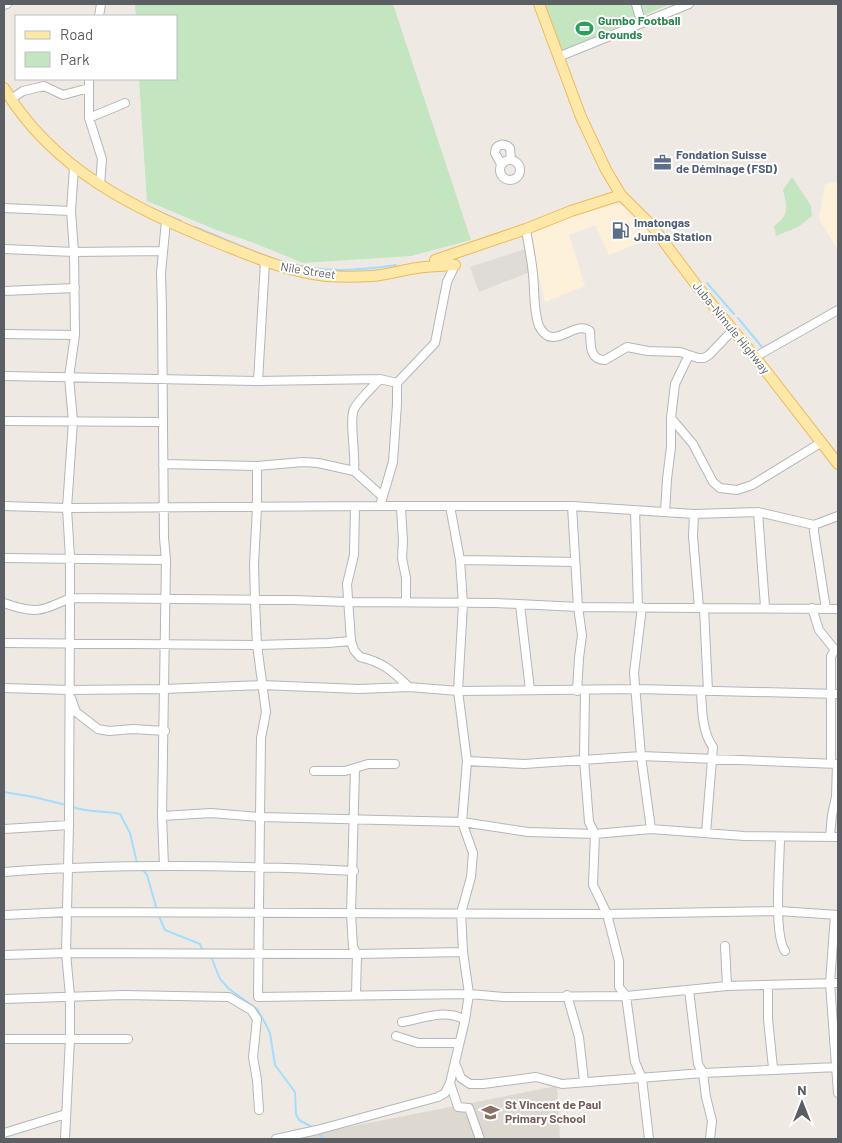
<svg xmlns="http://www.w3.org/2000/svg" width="842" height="1143" font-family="Barlow,sans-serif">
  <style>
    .commercial { fill: #fdf1d9 }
    .industrial { fill: #dfdcd7 }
    .education { fill: #ddd9d1 }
    .green { fill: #c3e5c0 }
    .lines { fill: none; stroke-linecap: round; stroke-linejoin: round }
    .stream { stroke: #a4ddfd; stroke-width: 2 }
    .minor-casing { stroke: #b3b6ba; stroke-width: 10 }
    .major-casing { stroke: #eeb95c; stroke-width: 12 }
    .minor { stroke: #fff; stroke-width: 8 }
    .major { stroke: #fde8a8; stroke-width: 10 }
    .labels { text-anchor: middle; stroke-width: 4; stroke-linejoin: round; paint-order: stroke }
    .leisure-label { font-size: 12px; font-weight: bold; fill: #27864d; stroke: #fff; text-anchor: start }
    .service-label { font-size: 12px; font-weight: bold; fill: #4e5e75; stroke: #fff; text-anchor: start }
    .street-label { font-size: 12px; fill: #5b5f63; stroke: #fff }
    .education-label { font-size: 12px; font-weight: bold; fill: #785e54; stroke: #fff; text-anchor: start }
  </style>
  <rect width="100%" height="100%" fill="#eeeae3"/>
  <!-- commercial -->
  <path class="commercial" d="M838,182V250L819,219L825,184Z
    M610,203L621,205L635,212L651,229L657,240L637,244L609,255L595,225L569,235L585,286L545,302L538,272L524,232L589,208Z"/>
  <!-- industrial -->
  <path class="industrial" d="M525,249L530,272L479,292L470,267Z"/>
  <!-- education -->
  <path class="education" d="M557,1086L560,1139H287Z"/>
  <!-- green -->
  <path class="green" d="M135,4H393L471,240L411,256L303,263L254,243L214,229L147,201L139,79H176V16H136Z
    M545,4H670L562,51Z
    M792,177L811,206L812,216L798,227L776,236L774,226C790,214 787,208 783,190Z"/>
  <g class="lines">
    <!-- stream -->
    <path class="stream" d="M151,208L181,221
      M195,227C231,241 274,263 312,268C340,272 368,269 396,265
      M707,283L734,314
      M738,318L762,347
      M4,792L34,797L66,805
      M73,807C88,813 104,810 120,814L130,833L137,863
      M141,868L147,875L157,910
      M158,914L165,930L200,944L203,951
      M208,956L212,959L220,979L229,989L257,1009L264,1021L270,1033L275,1065L295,1092L296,1114L299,1120L314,1128
      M319,1133L323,1139"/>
    <defs>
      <path id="minor" d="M636,4L639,15
        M4,5L7,4
        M99,16L101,4
        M558,57L689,4
        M89,79V118L102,159L100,185
        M11,99L23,91L44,86L63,95L89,88
        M89,118L125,103
        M500 170a10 10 0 1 1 20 0a10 10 0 1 1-20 0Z
        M501,164L495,153L496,148C501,143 506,144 510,148L511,160
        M4,208L71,211
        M526,229C528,244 532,260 533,275C535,291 533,311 539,326C542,332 547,337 553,337C566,337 579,322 590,331C591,342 588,360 605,360L627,347L648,351L680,352L698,358H704L709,355L733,330
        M4,249L74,252L163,251
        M4,291L75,288
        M4,334L75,335
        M755,357L838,310
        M4,376L258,381L380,379L397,383L435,343L447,282L455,265
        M258,381L265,262
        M397,383V404L393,462L380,506H572L694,514L758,512L814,525L838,516
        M671,418L693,444L713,482L720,488L737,490L752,485L822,442
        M4,421L163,422
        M163,464L257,466L303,462L318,463L354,471L382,496
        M354,471C356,456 349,419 354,409C360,398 372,388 380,379
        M4,506L67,508L380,506
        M450,506L460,560L463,604L458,691L467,761L462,822L528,832L595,834L651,829L744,836L838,837
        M572,506L578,607L582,635L579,658L577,691
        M355,507L354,555L347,584L351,641L354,650L360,657C383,662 392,671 409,687
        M401,508L403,541L402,558L406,578V602
        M635,510L638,607
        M665,512L667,479L671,447V418L675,384L689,355
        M758,512L765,607
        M694,514L693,536L699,608
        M814,525V532L826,609
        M4,558L166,560
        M460,560L575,562
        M4,603C34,614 41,612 70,598L293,600L348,602L496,603L578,607L838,609
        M520,605L530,690
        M642,607L634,673L641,756L651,829
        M704,608L708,691
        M812,608L819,630L835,650
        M4,643L257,645L328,643L351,641
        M4,688L69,690L164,689L262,685L359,689L409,687L458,691L636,689L838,694
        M585,690L584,759L589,822L595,834L593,885L607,914L619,961V987L626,996L635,1062L642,1078L649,1139
        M701,691C702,709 702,732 713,747L706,833
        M71,698L76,712L98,729L109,731L133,729L165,731
        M467,761L524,764L641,756L838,764
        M831,763V656L835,650L838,649
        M355,769L351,914L353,947L357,954L356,995
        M314,771H345L368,764H395
        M162,816L211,813L260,817L261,738L266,712L257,645L255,601L254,565L257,507V466
        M4,829L69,825
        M780,837C780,861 773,934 785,951
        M830,837L832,815L836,797L837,764
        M164,866L162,816L166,560L164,538L162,308L161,273L166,221
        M4,872C120,863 237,865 354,871
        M4,915L67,912L607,914L779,911L838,915
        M835,915L830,983L838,1093
        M725,946L727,986
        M4,955L66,953L357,954L463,952
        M768,985V1019L773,1068
        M689,990L698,1064L703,1073L706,1097L712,1121L710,1139
        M567,995L579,1037L584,1081
        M4,999L123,995L229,997L251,1010L257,1019L253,1057L257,1080L259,1110
        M402,1022C423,1019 445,1008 465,1020
        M396,1036L418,1043H459
        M4,1039H128
        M455,1063L461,1078L470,1084H483L536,1077L562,1084L703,1073L838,1067
        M450,1083L458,1107L469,1108L480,1139
        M4,1133L66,1114
        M65,1139L70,1038V996L66,953L69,825L70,598V558L67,508L73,421L69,377L75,335L74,252L71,211L74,167
        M276,1139L317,1130L438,1097L445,1093L450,1083L465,1020L469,994L463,952L461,913L471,877L473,853L462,822L260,817L258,997L469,994L504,997L626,996L727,986L838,983"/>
      <path id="major" d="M539,4L581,117L606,170L621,195L652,226L697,286L755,357L838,464
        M4,88C53,170 136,210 221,244C256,258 289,272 326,276C341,277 357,277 372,276C387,275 402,270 417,268C429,266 442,266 455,265L435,260L526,229L571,211L621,195"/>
    </defs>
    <!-- minor casing -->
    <use href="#minor" class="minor-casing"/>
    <!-- major casing -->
    <use href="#major" class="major-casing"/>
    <!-- minor -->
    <use href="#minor" class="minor"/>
    <!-- major -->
    <use href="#major" class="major"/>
  </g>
  <!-- icons -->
  <defs>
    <symbol id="stadium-bare" viewBox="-9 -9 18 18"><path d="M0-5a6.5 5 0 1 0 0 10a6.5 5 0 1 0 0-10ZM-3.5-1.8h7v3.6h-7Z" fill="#2e9e5b" stroke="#fff" stroke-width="2.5" paint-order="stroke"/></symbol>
    <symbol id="office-bare" viewBox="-9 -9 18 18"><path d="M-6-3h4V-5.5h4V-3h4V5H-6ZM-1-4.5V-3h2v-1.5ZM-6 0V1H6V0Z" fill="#5c6f8a" stroke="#fff" stroke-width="2.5" paint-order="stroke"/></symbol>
    <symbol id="fuel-bare" viewBox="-9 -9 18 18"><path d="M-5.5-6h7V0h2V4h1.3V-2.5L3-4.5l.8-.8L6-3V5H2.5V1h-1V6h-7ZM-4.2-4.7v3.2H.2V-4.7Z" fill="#5c6f8a" stroke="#fff" stroke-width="2.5" paint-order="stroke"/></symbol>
    <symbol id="school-bare" viewBox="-9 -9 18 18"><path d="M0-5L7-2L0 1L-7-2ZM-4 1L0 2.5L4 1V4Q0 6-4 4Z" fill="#8d6e63" stroke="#fff" stroke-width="2.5" paint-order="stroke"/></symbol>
  </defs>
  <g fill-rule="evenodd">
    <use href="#stadium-bare" x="572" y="16" width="25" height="25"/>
    <use href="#office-bare" x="650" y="150" width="25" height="25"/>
    <use href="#fuel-bare" x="608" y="218" width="25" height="25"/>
    <use href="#school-bare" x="478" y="1100" width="25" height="25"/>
  </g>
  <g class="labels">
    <!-- leisure labels -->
    <g class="leisure-label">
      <text x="598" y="25">Gumbo Football<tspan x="598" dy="14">Grounds</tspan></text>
    </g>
    <!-- service labels -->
    <g class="service-label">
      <text x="676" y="159">Fondation Suisse<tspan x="676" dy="14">de Déminage (FSD)</tspan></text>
      <text x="634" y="227">Imatongas<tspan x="634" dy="14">Jumba Station</tspan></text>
    </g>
    <!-- street labels -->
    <g class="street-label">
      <text transform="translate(308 271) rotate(9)" y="4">Nile Street</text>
      <text transform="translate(731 328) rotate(51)" y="4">Juba–Nimule Highway</text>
    </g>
    <!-- education labels -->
    <g class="education-label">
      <text x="505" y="1109">St Vincent de Paul<tspan x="505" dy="14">Primary School</tspan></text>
    </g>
  </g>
  <!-- border -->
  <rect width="842" height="1143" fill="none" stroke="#5b5f63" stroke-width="10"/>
  <!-- legend -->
  <rect x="15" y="15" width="162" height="65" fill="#ffffff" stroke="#bdbfc1"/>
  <rect x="25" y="31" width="25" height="8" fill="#fde8a8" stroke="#bdbfc1"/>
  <text x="60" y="40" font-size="15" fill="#5b5f63">Road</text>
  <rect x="25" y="52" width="25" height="15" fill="#c3e5c0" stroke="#bdbfc1"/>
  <text x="60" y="65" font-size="15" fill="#5b5f63">Park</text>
  <!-- north arrow -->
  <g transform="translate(802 1103)" stroke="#ffffff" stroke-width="4" paint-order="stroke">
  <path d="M0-4L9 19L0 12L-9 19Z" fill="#5b5f63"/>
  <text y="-8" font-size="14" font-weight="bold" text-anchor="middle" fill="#5b5f63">N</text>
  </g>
</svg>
